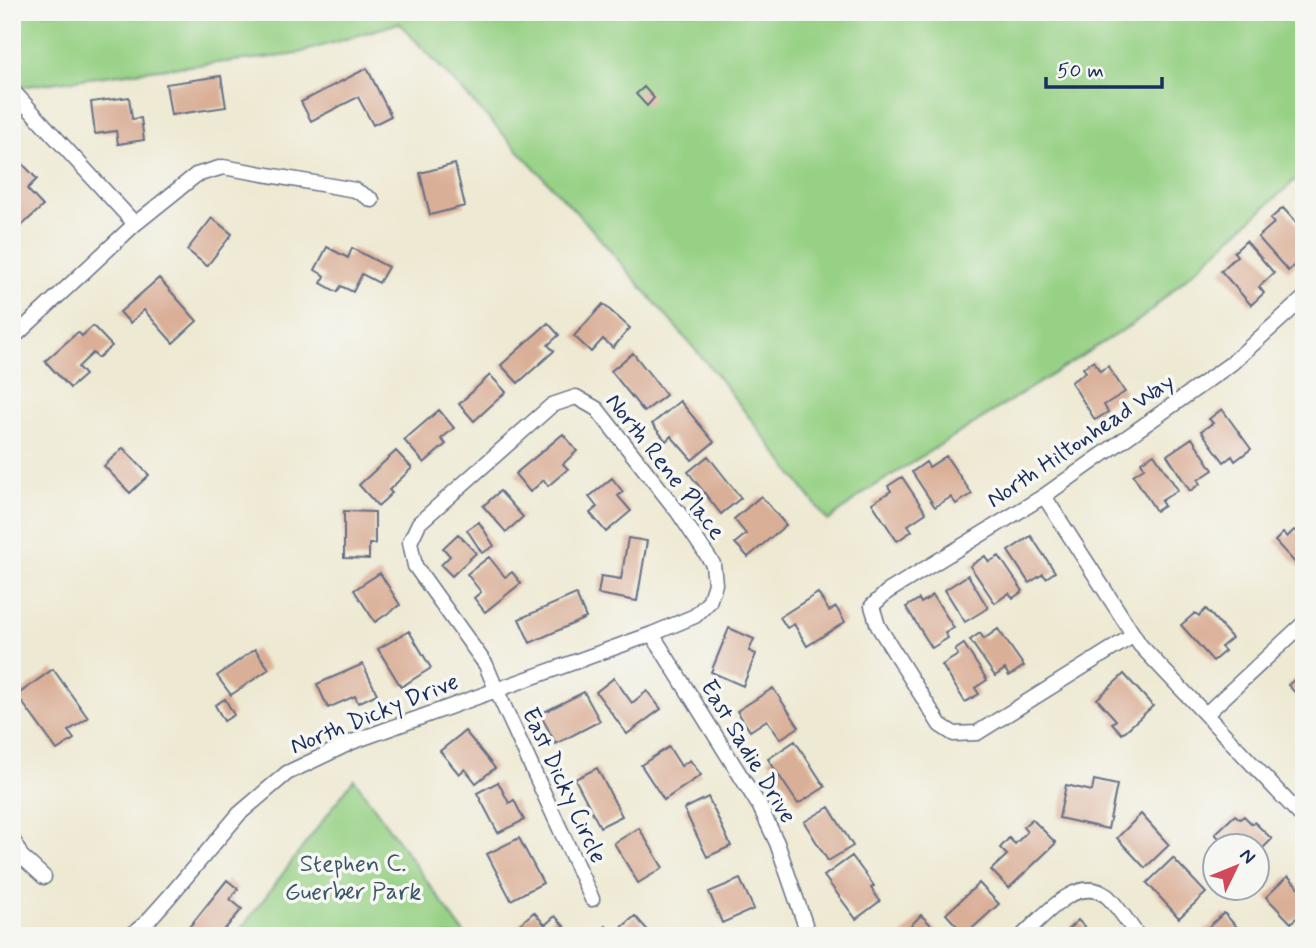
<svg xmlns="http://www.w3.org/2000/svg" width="1316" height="948" font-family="Mynerve,sans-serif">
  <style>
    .green { fill: #97d185; stroke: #598072; stroke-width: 2 }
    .building { fill: #daaf97 }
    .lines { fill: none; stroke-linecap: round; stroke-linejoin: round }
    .street-casing { stroke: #657087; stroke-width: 17 }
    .street { stroke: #fff; stroke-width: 14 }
    .labels { text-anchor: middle; stroke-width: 7; stroke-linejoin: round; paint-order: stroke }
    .street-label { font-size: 24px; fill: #1b2f5e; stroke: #f6f6f2 }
    .park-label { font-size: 24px; fill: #3a5868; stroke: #f6f6f2 }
  </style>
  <rect width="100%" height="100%" fill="#f6f6f2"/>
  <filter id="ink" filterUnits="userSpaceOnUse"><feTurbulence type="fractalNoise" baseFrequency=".0143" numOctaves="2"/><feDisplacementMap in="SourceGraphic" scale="14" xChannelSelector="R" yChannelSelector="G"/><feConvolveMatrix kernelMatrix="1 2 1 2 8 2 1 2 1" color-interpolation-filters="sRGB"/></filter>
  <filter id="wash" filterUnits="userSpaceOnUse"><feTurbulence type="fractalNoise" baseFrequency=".00686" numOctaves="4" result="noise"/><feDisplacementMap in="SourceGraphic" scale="28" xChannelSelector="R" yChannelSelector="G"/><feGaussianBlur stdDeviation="1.57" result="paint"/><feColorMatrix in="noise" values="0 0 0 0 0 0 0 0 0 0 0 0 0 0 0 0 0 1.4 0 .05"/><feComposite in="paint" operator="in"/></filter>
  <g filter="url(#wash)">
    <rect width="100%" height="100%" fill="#eee9d2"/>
    <!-- green -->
    <path class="green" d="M12,12H1304V172L1142,318L865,492L828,521L716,374L589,226L399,23L292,55L159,69L20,87L12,78Z
      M354,779L466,936H236Z"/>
    <g id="blocks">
      <!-- building -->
      <path class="building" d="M367,68L391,116L373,125L358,97L311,121L301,102Z
        M221,76L226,107L171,115L166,84Z
        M644,87L654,98L647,106L636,94Z
        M129,97L132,119L141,118L144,140L118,144L116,131L95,134L91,102Z
        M19,160L37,179L27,189L43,206L19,228L12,221V167Z
        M455,164L465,206L430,215L420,173Z
        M1283,208L1304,231V246L1296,253L1301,259L1288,271L1258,237L1274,223L1270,219Z
        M212,218L232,234L207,266L187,250Z
        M1246,241L1274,273L1259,287L1264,293L1251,305L1221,271L1237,256L1234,252Z
        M327,247L348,258L352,248L388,267L379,283L362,274L353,292L341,286L337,292L321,283L325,276L315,270Z
        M159,278L197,321L173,343L144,310L130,323L120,312Z
        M603,304L630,328L613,348L603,339L591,352L574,336Z
        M548,323L559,335L548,345L554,351L518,383L501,365Z
        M93,326L112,346L98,358L93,353L78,367L85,375L70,388L45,361L78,332L82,336Z
        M633,353L666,395L644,412L611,371Z
        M1094,361L1100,371L1108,366L1125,392L1104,405L1108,412L1095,420L1071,382L1086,372L1083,368Z
        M490,375L506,392L474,421L459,404Z
        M680,401L714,442L692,460L671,436L666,441L652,424Z
        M1222,409L1251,449L1235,461L1232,456L1224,462L1201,431L1213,423L1209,419Z
        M439,410L454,428L441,439L446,444L424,463L404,440Z
        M563,434L577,451L563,464L568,469L548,486L544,480L530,492L515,474Z
        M1192,438L1213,470L1198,480L1200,484L1190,491L1167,455Z
        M123,448L149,475L130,493L104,466Z
        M396,451L412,468L389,490L392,493L378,506L359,485Z
        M1154,454L1178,490L1161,501L1164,506L1156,511L1133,475L1144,468L1141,462Z
        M708,456L741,498L721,514L688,472Z
        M946,456L972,494L956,504L951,497L935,507L912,472L926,462L929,467Z
        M902,477L926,513L908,525L912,531L897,541L872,503L891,491L888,486Z
        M612,478L623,492L618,496L631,511L606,532L590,513L597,507L589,497Z
        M500,491L523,517L506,532L483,506Z
        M761,496L786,525L748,557L735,543L746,534L734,519Z
        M344,511L375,512V544H369V559L344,558Z
        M479,522L494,546L482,553L467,530Z
        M1294,530L1300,535L1304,532V562L1299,567L1275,541L1283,533L1287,537Z
        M458,534L476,553L452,576L441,565L450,556L443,548Z
        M1031,536L1055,572L1046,578L1043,574L1029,583L1008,551Z
        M628,538L647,541L637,601L598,594L601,576L621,579Z
        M985,556L989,562L999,556L1023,591L1013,598L1009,593L995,603L970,566Z
        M489,557L505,577L512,572L521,583L485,612L474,598L481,592L467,574Z
        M380,573L400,605L375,622L354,590Z
        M968,575L988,608L965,622L945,590Z
        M818,593L829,611L836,607L845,622L807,646L794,624L787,628L780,617Z
        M576,594L586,618L530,643L519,619Z
        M933,595L954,628L945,633L948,638L932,648L906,607L919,599L921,603Z
        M1206,609L1232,638L1221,647L1225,651L1213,661L1181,625L1195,613L1199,616Z
        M729,628L754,639L749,651L756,654L743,686L711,672Z
        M998,629L1024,666L1009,676L1005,669L995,676L970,640L980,633L984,639Z
        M409,631L431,668L401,687L378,649Z
        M964,644L987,680L975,688L979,694L965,702L942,665L958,655L955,650Z
        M255,649L269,669L231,695L217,676Z
        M1304,660V702L1288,685L1304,671L1298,665Z
        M363,664L377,694L358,703L355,696L328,708L317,684Z
        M53,669L88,718L68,731L74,739L57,750L17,695Z
        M1124,674L1153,706L1122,734L1112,723L1116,720L1097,699Z
        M614,678L632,703L647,691L661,709L627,734L596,692Z
        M773,688L799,727L780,739L767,720L750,731L737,711Z
        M584,692L600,721L556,744L540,714Z
        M225,699L234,715L224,721L215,705Z
        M465,731L495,768L476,783L465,769L459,774L440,751Z
        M795,741L825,787L798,804L768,759Z
        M669,747L681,766L690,760L701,775L664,800L641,765Z
        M597,768L622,816L600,827L575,779Z
        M1094,780L1117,785L1108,829L1059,818L1066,785L1092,791Z
        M498,782L509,803L514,800L524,820L498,833L477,793Z
        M708,797L731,846L707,857L684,809Z
        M829,807L853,846L828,861L804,822Z
        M1141,814L1169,845L1145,868L1117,838Z
        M1235,815L1240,819L1244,816L1252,824L1254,822L1272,839L1260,851L1254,845L1227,846L1215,834Z
        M1032,819L1056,843L1009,888L991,870L1007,855L1000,848L1009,838L1015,844L1027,832L1023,827Z
        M639,828L663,868L638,883L614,843Z
        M519,838L543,883L511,900L487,854Z
        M852,856L874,886L871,888L880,901L856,919L824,876Z
        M1173,858L1206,893L1179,918L1147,883Z
        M1288,876L1301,890L1304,887V911L1291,923L1266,897Z
        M740,879L754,909L722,923L709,892Z
        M227,880L238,889L230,899L242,909L219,936H182Z
        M979,883L999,904L965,935L946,914Z
        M534,912L545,925L555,916L573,936H522L515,928Z
        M1224,913L1245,936H1206L1203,932Z
        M921,915L942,936H901Z
        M635,916L653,936H595L606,926L613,935Z
        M1078,920L1093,936H1061Z"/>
    </g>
  </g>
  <g filter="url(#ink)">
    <use href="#blocks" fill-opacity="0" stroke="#657087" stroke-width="2"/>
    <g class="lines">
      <defs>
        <path id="street" d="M12,90L135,224
          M12,339L135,224L196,175L223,167L355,190L372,200
          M1044,496L1140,645L1304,819
          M652,634L760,807L777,843L809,936
          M1134,635L977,733L954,734L940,725L878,626L872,606L887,592L1044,496L1232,363L1304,298
          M1206,714L1304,623
          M12,838L21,856L44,877
          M130,936L145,924L169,897L239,814L287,773L352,742L652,634L695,616L709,602L715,584L713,564L678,512L597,409L576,397L552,405L419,523L410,542L415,566L486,665L496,689L592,899
          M1022,936C1042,918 1078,872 1108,897C1119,908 1129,924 1138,936"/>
      </defs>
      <!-- street casing -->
      <use href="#street" class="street-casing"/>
      <!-- street -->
      <use href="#street" class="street"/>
    </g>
  </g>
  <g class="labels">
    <!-- street labels -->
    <g class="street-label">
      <text transform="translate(1080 440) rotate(-34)" y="8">North Hiltonhead Way</text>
      <text transform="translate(666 466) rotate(52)" y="8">North Rene Place</text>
      <text transform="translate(374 713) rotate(-22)" y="8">North Dicky Drive</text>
      <text transform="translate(749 751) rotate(59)" y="8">East Sadie Drive</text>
      <text transform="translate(565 785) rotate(65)" y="8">East Dicky Circle</text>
    </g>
    <!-- park labels -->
    <g class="park-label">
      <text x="353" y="871">Stephen C.<tspan x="353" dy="28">Guerber Park</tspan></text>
    </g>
  </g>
  <!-- margin -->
  <rect width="1316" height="948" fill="none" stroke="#f6f6f2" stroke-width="42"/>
  <!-- north arrow -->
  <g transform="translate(1236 867) rotate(47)"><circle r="33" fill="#f6f6f2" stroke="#9ea6b7" stroke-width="2"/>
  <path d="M0-5L12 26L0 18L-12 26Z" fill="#d1495b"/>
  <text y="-10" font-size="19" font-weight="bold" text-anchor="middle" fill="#1b2f5e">N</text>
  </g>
  <!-- scale -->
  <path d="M1046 77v10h116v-10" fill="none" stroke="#1b2f5e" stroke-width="3.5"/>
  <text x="1057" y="77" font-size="21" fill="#1b2f5e" stroke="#f6f6f2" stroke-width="5" paint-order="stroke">50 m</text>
</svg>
